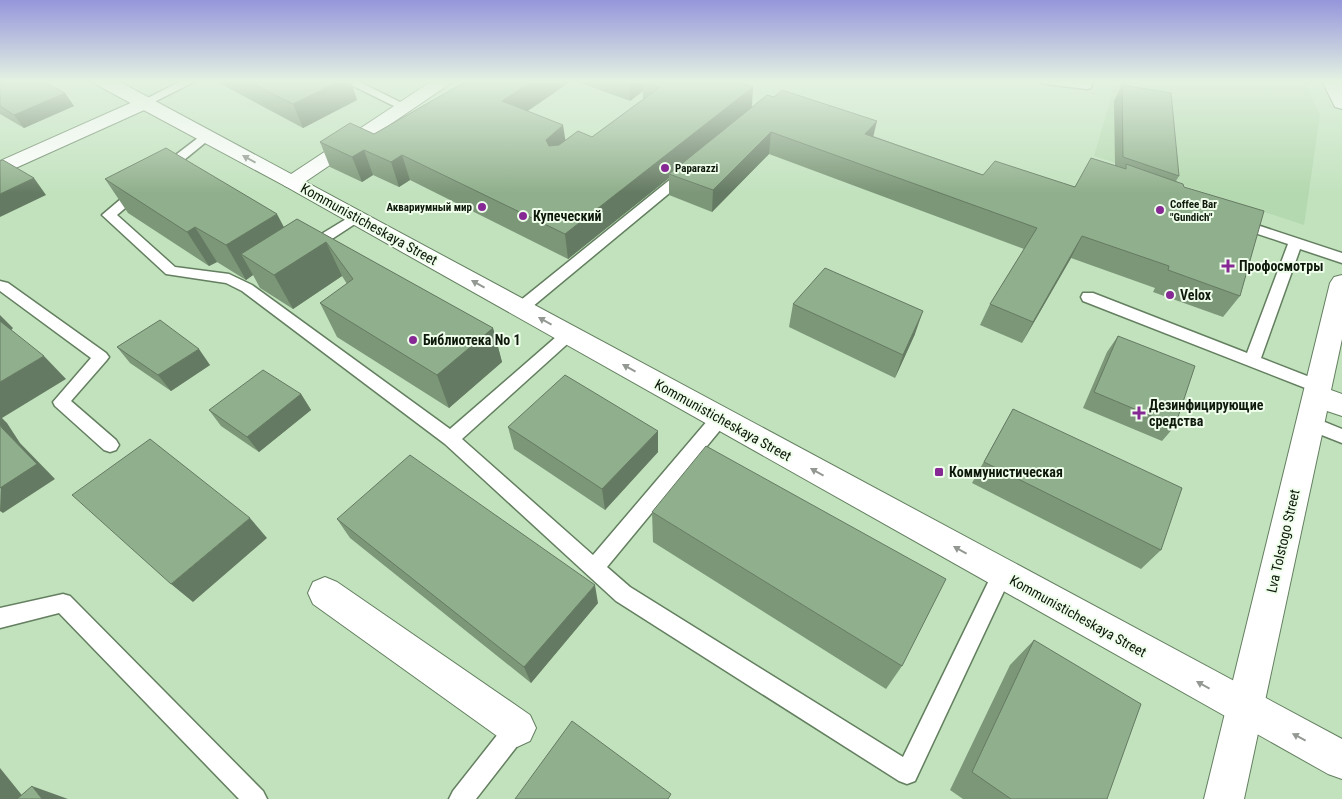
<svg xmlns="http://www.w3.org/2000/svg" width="1342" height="799" font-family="'Roboto Condensed',sans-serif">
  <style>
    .built { fill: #b4d8af }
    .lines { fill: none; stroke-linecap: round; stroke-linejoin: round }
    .service-casing { stroke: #637f5f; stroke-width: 3 }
    .minor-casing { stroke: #637f5f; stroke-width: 2 }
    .tertiary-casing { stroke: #637f5f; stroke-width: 2 }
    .service { fill: #fff; fill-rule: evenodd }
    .minor { fill: #fff; fill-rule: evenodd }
    .tertiary { fill: #fff; fill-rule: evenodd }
    .wall { fill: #7c9678 }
    .shaded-wall { fill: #657a62 }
    .building { fill: #90af8c; stroke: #657a62 }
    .oneway { fill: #939892 }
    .poi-dot { fill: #862995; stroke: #eefeeb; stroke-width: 2 }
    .labels { text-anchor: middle; stroke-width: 4; stroke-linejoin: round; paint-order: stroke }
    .far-poi-label { font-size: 11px; font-weight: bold; fill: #0e190c; stroke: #eefeeb; text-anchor: start }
    .poi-label { font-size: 14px; font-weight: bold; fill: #0e190c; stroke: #eefeeb; text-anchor: start }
    .street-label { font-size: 14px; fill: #0e190c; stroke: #eefeeb }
  </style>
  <rect width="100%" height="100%" fill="#c2e2be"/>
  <!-- built -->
  <path class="built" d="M1116,81H1304L1320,115L1304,225L1094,156Z"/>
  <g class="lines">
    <defs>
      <path id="service" d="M181,81H196L148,105L144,106L138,103Z
        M343,81H358L412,108L410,110H402Z
        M1040,81H1093L1091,88L1087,89L1045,84Z
        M207,133L213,136L211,138L168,173H160L158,170L160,167L203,134Z
        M686,169L690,170L692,173L690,176L526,312L521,313L516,312L514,308L516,304L682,170Z
        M139,186L145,190L143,193L117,215L175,267L229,274L252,285L450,429L564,330L569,329L574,330L577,334L574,338L462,439L593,555L714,413L720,411L726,413L728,418L726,423L607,567L630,587L903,757L995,568L1002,565L1009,568L1012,574L915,781L907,784L899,781L616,601L445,444L242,291L226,283L166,274L102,215L135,187Z
        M356,213L361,214L363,217L361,220L315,250H305L303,247L305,244Z
        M1239,219L1342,253V263L1300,249L1261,358L1325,383L1327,387L1325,391L1319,393L1313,391L1083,301L1081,297L1083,293H1093L1247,353L1288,244L1234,226L1232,223L1234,220Z
        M0,281L8,283L106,353L109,357L106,361L71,401L116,440L119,445L116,450L110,452L104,450L55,406L53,402L91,358L0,291Z
        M1310,416L1342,429V443L1304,428L1302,423L1304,418Z
        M63,594L70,596L263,791L267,799H239L59,613L0,628V608Z
        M517,717L525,720L528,728L525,736L476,799H449L453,791L509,720Z"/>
      <path id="minor" d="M432,81H454L299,186L292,188L285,186L281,182L285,178Z
        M1322,81H1340L1342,85V109L1335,107Z
        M144,97L151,99L153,103L151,107L0,175V161Z
        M1342,275V339L1331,390L1342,394V416L1327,411L1244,799H1204L1330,283L1334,277Z
        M325,577L337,582L530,715L536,728L530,741L517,747L504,741L313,604L308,593L313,582Z"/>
      <path id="tertiary" d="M94,81H118L1342,739V779L1328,774L285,186L97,85Z"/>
    </defs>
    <!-- service casing -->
    <use href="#service" class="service-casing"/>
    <!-- minor casing -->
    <use href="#minor" class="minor-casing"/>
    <!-- tertiary casing -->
    <use href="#tertiary" class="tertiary-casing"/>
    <!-- service -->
    <use href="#service" class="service"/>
    <!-- minor -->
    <use href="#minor" class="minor"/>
    <!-- tertiary -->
    <use href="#tertiary" class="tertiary"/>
  </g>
  <!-- wall -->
  <path class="wall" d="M0,82L74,106L24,128L0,114Z
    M217,82H350L357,100L303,128Z
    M570,82L528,111L565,140L592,137L643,99V91L630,101L578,82H739L753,87L752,107L873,136L983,175L1075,187L1115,165L1114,101L1122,85L1179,176L1176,181L1184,187L1240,296L1223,317L1153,292L1155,288L1071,258L1022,343L980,325L990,304L1024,249L769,154L712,212L669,195V178L568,259L410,180L399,187L373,175L362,182L330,167L320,142L374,134Z
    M105,179L284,227L297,219L493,328L502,362L449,408L337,337L320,303L347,284L342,276L293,309L260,288L253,275L246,280L217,262L209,266L128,213Z
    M793,304L915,334L895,378L789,327Z
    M1118,336L1175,426L1162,441L1083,408L1107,352Z
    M117,347L210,365L171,391L130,363Z
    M301,394L311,410L259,452L221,426L209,410Z
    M1013,409L1161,550L1141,569L972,483Z
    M508,427L658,431V452L605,510L514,449Z
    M652,512L902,666L886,689L653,542Z
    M337,519L598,603L531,683L350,538Z
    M1034,640L1107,799H963L950,790L1010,665Z"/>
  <!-- shaded-wall -->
  <path class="shaded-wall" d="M330,82H351L357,100L303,128L293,104Z
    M531,82H570L506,125L502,101Z
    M629,82H643V91L630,101Z
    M753,87L751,112L669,174V178L568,259L565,234Z
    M65,93L74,106L24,128L14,115Z
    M877,121L872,142L865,134Z
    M563,125L567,150L549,165L546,140Z
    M771,132L769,154L712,212L713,190Z
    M364,150L373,175L362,182L352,157Z
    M402,155L410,180L399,187L391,162Z
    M34,178L46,195L0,217V194Z
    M277,214L295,248L241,254L253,275L246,280L226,245Z
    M195,227L217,262L209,266L187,232Z
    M1082,236L1071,258L1022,343L1033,322Z
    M326,242L342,276L293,309L274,275Z
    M923,311L915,334L895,378L903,355Z
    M0,315L13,328L9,333L0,324Z
    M493,328L502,362L449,408L437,375Z
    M199,349L210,365L171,391L158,375Z
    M44,356L66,379L2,418L7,423L20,443L55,479L3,513L0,511L2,428L0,425V382Z
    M301,394L311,410L259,452L247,437Z
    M658,431V452L605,510L602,489Z
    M250,518L267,538L193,602L171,584Z
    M595,585L598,603L531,683L524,667Z
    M0,768L25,799H0Z
    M32,786L68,799H42Z"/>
  <!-- building -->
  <path class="building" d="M0,82H44L65,93L14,115L0,106Z
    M250,82H338L293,104Z
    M465,82H531L502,101L563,125L546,140L549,146L559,145L578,131L592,137L660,87L644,82H739L753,87L565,234L402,155L391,162L364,150L352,157L320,142L350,123L374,134Z
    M1122,85L1171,93L1179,176L1123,157Z
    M782,90L877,121L865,134L983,175L995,161L1075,187L1091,158L1126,169V164L1183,184L1184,187L1264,211L1240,296L1168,270L1169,266L1082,236L1033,322L990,304L1037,228L771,132L713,190L669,174L767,95L774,97Z
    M166,148L277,214L226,245L195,227L187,232L105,179Z
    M3,160L34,178L0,194V161Z
    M297,219L493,328L437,375L320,303L353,279L326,242L274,275L241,254Z
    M825,268L923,311L903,355L793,304Z
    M160,320L199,349L158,375L117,347Z
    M0,321L44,356L0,382Z
    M1118,336L1195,366L1175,426L1094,392Z
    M263,370L301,394L247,437L209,410Z
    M565,375L658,431L602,489L508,427Z
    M1013,409L1182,488L1161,550L984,462Z
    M0,425L2,428L37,464L0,488Z
    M150,439L250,518L171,584L72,495Z
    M706,446L946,579L902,666L652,512Z
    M410,455L595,585L524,667L337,519Z
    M1034,640L1141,704L1107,799H1011L972,772Z
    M572,721L671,794L668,799H515Z
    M32,786L42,799H17Z"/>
  <!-- one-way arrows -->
  <defs><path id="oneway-solid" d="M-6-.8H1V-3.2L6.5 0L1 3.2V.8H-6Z" transform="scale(1.25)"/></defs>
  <g class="oneway">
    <use href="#oneway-solid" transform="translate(249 159) rotate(-151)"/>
    <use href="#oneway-solid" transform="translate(478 284) rotate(-151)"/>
    <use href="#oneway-solid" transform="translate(545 321) rotate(-151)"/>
    <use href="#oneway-solid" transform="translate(629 368) rotate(-151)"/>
    <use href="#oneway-solid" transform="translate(817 472) rotate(-151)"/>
    <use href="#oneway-solid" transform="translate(960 550) rotate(-151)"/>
    <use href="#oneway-solid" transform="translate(1203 685) rotate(-151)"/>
    <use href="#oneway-solid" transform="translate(1299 737) rotate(-152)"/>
  </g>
  <!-- sky -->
  <linearGradient id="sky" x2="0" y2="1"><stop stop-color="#9596db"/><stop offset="0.42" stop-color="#e4f2e2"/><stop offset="1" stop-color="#e4f2e2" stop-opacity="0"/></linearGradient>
  <rect width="1342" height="193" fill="url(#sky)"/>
  <!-- markers -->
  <g class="poi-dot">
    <circle cx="665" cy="168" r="5"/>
    <circle cx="482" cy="207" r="5"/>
    <circle cx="1160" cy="210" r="5"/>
    <circle cx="523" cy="216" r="5"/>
    <path d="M1225.5 258.5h5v5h5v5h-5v5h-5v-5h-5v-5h5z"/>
    <circle cx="1170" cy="295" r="5"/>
    <circle cx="413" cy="340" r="5"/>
    <path d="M1136.5 405.5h5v5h5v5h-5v5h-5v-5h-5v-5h5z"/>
    <rect x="934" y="467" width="10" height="10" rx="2.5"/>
  </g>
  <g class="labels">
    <!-- far-poi labels -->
    <g class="far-poi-label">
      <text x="675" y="172">Paparazzi</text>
      <text x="1170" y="208">Coffee Bar<tspan x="1170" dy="13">"Gundich"</tspan></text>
      <text x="472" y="211" text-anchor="end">Аквариумный мир</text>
    </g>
    <!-- poi labels -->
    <g class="poi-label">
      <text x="533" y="221">Купеческий</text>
      <text x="1239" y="271">Профосмотры</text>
      <text x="1180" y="300">Velox</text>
      <text x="423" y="345">Библиотека No 1</text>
      <text x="1149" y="410">Дезинфицирующие<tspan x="1149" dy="16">средства</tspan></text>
      <text x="949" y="477">Коммунистическая</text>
    </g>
    <!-- street labels -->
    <g class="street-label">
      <text transform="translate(369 224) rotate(29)" y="5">Kommunisticheskaya Street</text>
      <text transform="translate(723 420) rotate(29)" y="5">Kommunisticheskaya Street</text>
      <text transform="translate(1283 541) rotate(-77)" y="5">Lva Tolstogo Street</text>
      <text transform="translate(1078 616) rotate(29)" y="5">Kommunisticheskaya Street</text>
    </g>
  </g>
</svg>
